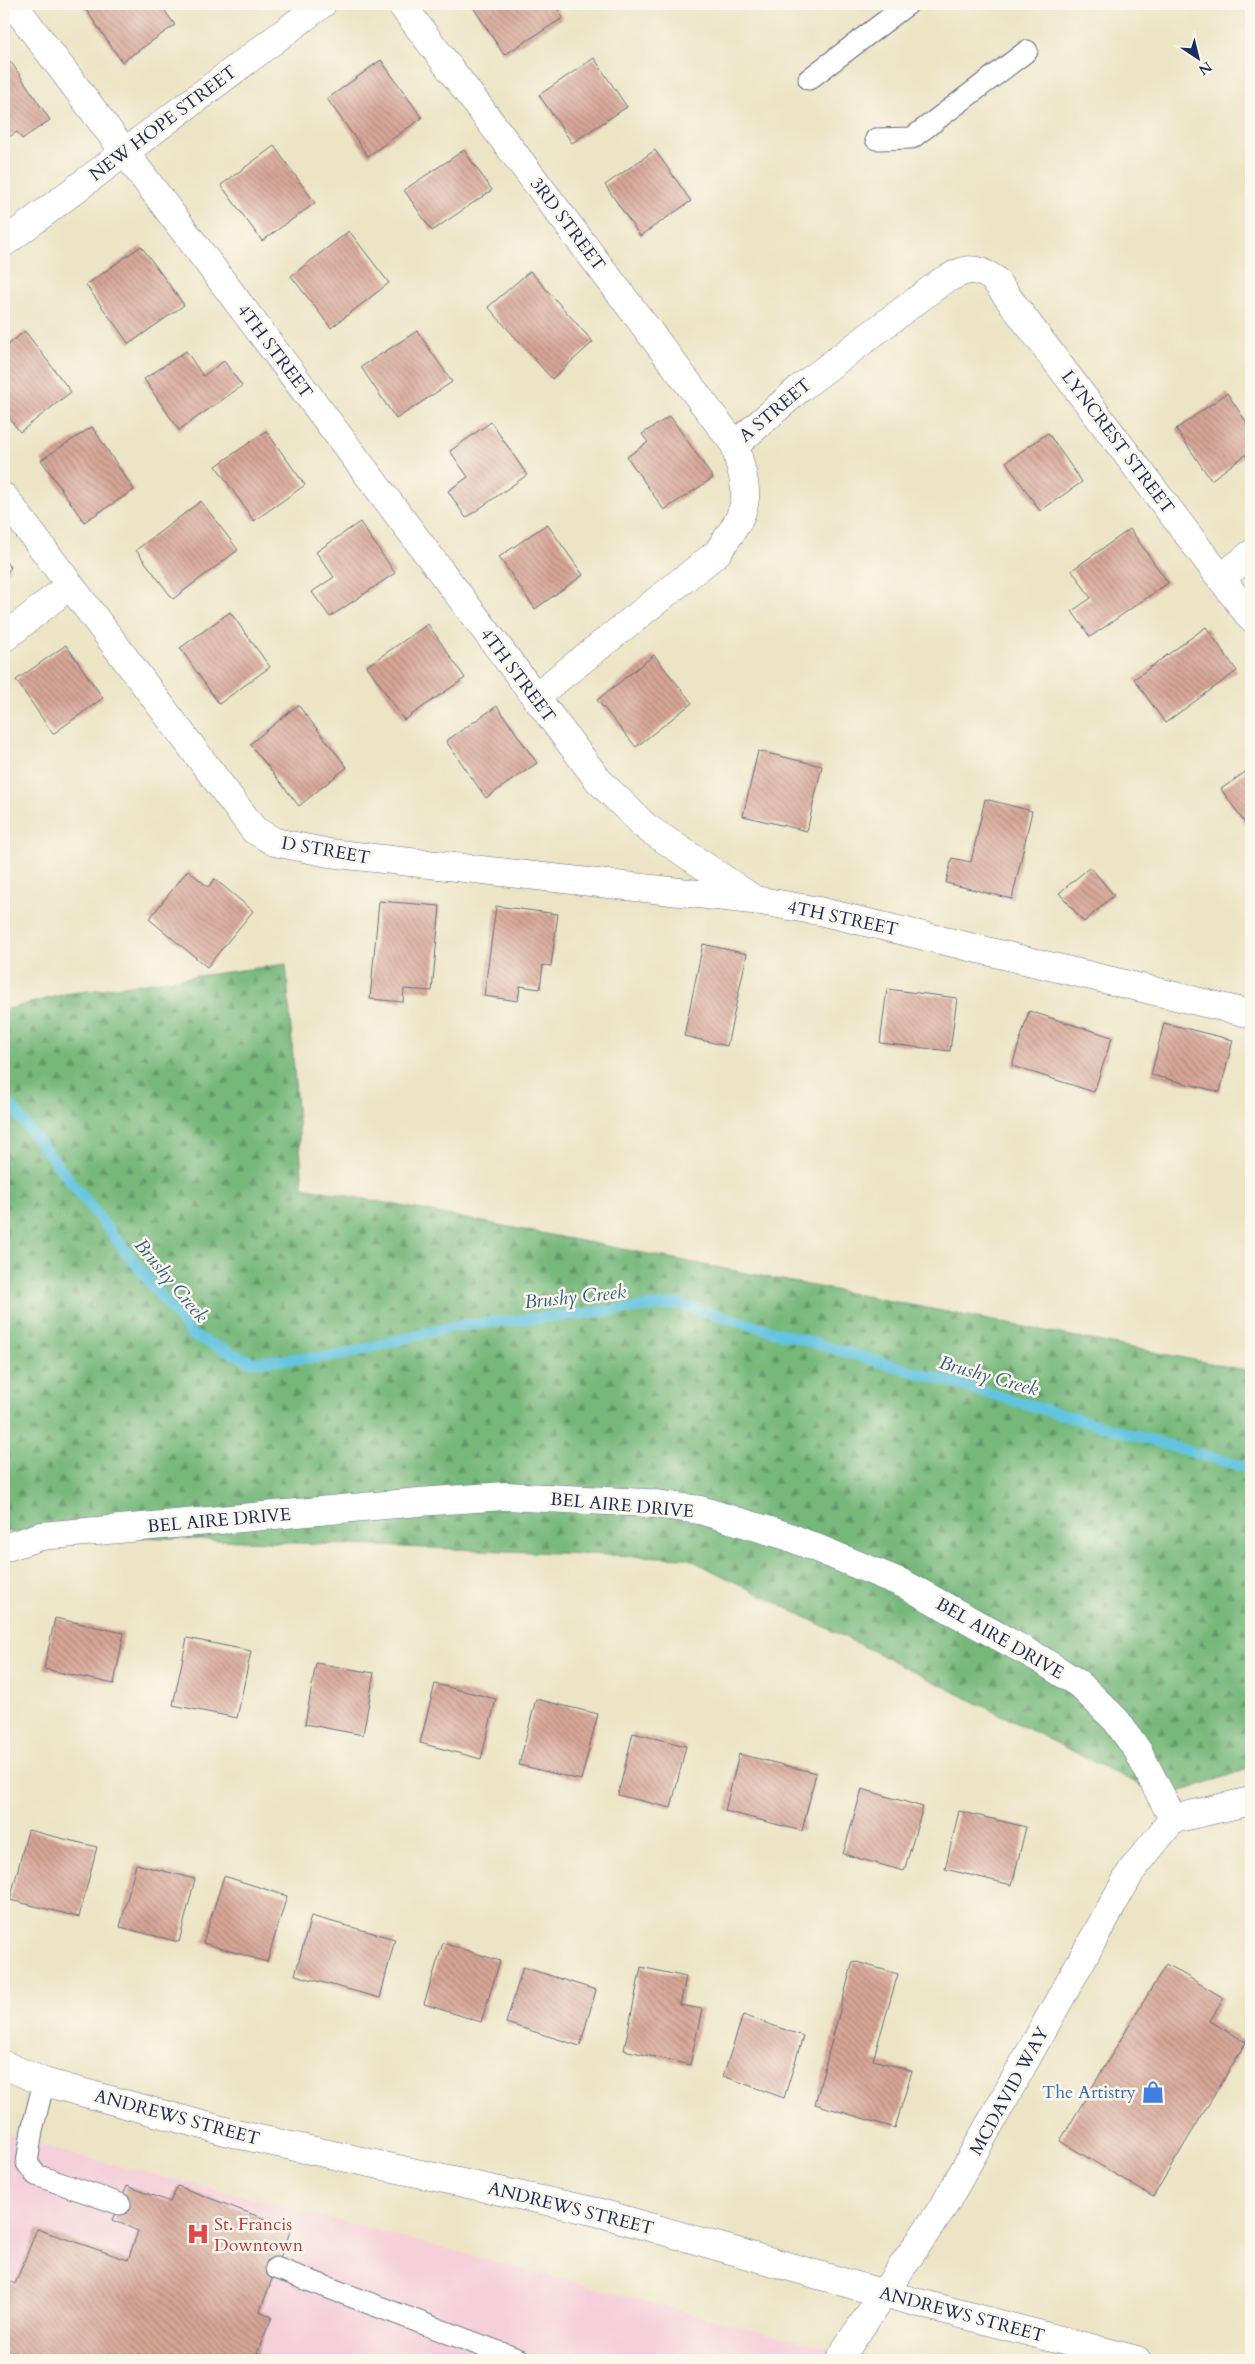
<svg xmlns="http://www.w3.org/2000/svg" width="1255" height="2364" font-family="Cardo,serif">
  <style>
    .built { fill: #f5cfda }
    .forest { fill: url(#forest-firs); stroke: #48746c }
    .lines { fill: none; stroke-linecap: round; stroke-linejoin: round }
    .stream { stroke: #63c4e1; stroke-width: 11 }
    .building { fill: url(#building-back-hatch) }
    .lane-casing { stroke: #646e82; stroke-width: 23 }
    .street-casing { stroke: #646e82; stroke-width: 29 }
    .secondary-casing { stroke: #646e82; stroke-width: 29 }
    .lane { stroke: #fff; stroke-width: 21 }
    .street { stroke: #fff; stroke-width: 28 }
    .secondary { stroke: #fff; stroke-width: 28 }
    .labels { text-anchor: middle; stroke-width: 5; stroke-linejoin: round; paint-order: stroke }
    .street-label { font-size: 18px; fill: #1b2f5e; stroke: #fbf7ec }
    .shop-label { font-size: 18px; fill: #366cbe; stroke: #fbf7ec; text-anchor: end }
    .health-label { font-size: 18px; fill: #be3a42; stroke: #fbf7ec; text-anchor: start }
    .water-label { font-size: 19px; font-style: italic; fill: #315c85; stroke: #fbf7ec }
  </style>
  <defs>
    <pattern id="forest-firs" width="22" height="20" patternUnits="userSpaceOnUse" patternTransform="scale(1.25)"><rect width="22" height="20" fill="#76b87a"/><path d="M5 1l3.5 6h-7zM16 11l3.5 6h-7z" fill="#609667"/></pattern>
    <pattern id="building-back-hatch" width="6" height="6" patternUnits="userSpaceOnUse" patternTransform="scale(1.25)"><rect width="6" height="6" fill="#d7a595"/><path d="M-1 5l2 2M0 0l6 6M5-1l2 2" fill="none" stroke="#ae877d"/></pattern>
  </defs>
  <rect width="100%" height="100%" fill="#fbf7ec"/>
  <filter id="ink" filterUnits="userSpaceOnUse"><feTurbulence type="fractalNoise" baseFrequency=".02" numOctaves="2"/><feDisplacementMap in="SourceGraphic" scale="10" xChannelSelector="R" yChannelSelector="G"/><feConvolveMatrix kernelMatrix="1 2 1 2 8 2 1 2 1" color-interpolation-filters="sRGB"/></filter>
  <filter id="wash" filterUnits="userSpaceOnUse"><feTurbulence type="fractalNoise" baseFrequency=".0096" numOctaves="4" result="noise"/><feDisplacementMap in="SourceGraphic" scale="20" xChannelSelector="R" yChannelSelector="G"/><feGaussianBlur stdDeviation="1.12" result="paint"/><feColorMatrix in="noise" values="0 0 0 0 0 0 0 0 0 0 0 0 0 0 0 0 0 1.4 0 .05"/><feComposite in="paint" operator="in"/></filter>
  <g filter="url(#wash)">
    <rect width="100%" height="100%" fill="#ede4c5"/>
    <!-- built -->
    <path class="built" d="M4,2133L76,2156L260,2200L765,2333L880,2360H4Z"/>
    <!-- forest -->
    <path class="forest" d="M286,964L303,1187L1251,1371V1768L1164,1797L687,1558L8,1532L4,1526V1010L65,994Z"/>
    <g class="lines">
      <!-- stream -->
      <path class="stream" d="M4,1097L192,1335L252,1362L337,1356L455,1326L679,1304L1251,1469"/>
    </g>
    <g id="blocks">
      <!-- building -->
      <path class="building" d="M82,4H160L175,25L122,62Z
        M471,4H554L563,18L504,55Z
        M594,58L627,107L572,143L539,95Z
        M381,60L422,118L368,156L327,99Z
        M11,62L50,120L22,139L17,132L4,140V67Z
        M274,146L315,203L262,241L221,185Z
        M464,150L492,190L432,231L404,190Z
        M655,150L691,201L640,236L605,185Z
        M349,231L389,283L331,328L291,276Z
        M141,246L184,305L129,344L86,285Z
        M530,271L593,342L552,379L488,307Z
        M25,331L71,392L20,432L4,411V348Z
        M417,331L452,382L396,419L361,367Z
        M186,351L203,376L224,361L242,386L179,430L144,379Z
        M1227,393L1251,429V451L1211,480L1176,429Z
        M670,416L713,478L664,510L627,457L648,442L642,434Z
        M491,422L527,475L466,518L448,491L468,477L450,451Z
        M92,427L134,490L84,522L41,460Z
        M266,431L305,485L254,521L216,466Z
        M1048,433L1082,482L1040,511L1006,462Z
        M201,501L238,550L173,599L136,550Z
        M360,522L395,573L330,617L312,592L334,577L316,552Z
        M547,524L583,575L535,609L499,557Z
        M1130,529L1168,583L1090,637L1072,611L1091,598L1072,570Z
        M4,560L11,568L4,575Z
        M230,612L270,667L219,704L180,648Z
        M428,624L465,678L404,720L367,666Z
        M1206,627L1237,671L1165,723L1134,679Z
        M66,645L103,698L53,734L16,680Z
        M654,655L692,703L636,747L597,700Z
        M298,705L347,767L299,806L250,744Z
        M497,706L537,763L486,798L446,741Z
        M758,751L822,766L807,831L743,816Z
        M1251,768V822L1246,825L1221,789Z
        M985,799L1032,811L1012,899L946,883L952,858L971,862Z
        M1090,867L1114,895L1084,922L1059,893Z
        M188,870L208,887L215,879L253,911L207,967L149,919Z
        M379,901L440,906L432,991L404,989L403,1002L370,999Z
        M496,906L558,914L551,966L543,965L540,989L520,986L518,1001L484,996Z
        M703,944L747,954L727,1046L684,1036Z
        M887,989L957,998L950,1051L880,1043Z
        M1029,1011L1112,1037L1094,1092L1012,1066Z
        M1164,1023L1233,1040L1220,1092L1151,1075Z
        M55,1618L124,1633L114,1684L44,1669Z
        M187,1638L251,1651L237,1718L173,1705Z
        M316,1663L374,1673L363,1735L305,1724Z
        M435,1684L496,1699L481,1759L420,1743Z
        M536,1699L598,1714L581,1780L519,1765Z
        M633,1733L686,1746L671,1808L618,1795Z
        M739,1754L816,1773L802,1831L725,1811Z
        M862,1789L923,1807L904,1871L843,1854Z
        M959,1811L1026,1827L1012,1885L945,1869Z
        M28,1830L97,1847L79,1917L10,1900Z
        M136,1864L195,1879L179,1942L120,1927Z
        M224,1876L287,1896L267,1962L203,1943Z
        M311,1916L395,1939L380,1998L295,1975Z
        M443,1943L500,1961L481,2022L424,2004Z
        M853,1961L898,1974L873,2060L912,2071L895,2128L815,2104Z
        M1166,1964L1224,1998L1210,2021L1246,2042L1153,2197L1060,2141Z
        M523,1967L596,1990L580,2046L506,2023Z
        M641,1967L686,1977L680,2005L702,2009L690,2065L624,2050Z
        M743,2015L803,2036L784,2098L723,2076Z
        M127,2186L170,2202L178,2186L291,2229L260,2311L272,2317L257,2353L275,2360H4V2278L15,2284L37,2229L128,2260L138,2231L113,2220Z"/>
    </g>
  </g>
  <g filter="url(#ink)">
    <use href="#blocks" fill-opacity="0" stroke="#646e82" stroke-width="1"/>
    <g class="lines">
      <defs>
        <path id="lane" d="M809,79L908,4
          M876,139L912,138L1027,51
          M44,2082L32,2130L27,2163L36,2175L120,2204
          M276,2268L520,2360"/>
        <path id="street" d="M13,4L599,781L646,827L755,900L819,911L1251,1014
          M401,4L735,445
          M4,243L322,4
          M4,497L254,830L275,842L329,853L752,900
          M1221,578L1251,554
          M4,638L70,585
          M535,697L717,553C730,534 747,514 745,490C744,475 738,459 735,445L799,389L941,282C963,270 972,264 994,279L1251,618
          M4,1548L41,1536L419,1502L505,1496L647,1503L700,1510L787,1536L904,1584L1040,1659L1079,1684L1116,1720L1138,1751L1173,1819
          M1173,1819L1251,1801
          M840,2360L847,2347L945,2204L1132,1870L1173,1819"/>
        <path id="secondary" d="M4,2065L44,2082L236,2134L597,2212L885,2294L1137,2360"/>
      </defs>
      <!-- lane casing -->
      <use href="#lane" class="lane-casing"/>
      <!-- street casing -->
      <use href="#street" class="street-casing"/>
      <!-- secondary casing -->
      <use href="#secondary" class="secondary-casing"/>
      <!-- lane -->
      <use href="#lane" class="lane"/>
      <!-- street -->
      <use href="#street" class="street"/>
      <!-- secondary -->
      <use href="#secondary" class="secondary"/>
    </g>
  </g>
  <!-- icons -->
  <defs>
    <symbol id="shop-bare" viewBox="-9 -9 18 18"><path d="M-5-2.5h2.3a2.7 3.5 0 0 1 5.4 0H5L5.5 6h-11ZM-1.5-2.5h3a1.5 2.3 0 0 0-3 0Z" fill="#3f7fe0" stroke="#fbf7ec" stroke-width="2.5" paint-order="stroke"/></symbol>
    <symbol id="hospital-bare" viewBox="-9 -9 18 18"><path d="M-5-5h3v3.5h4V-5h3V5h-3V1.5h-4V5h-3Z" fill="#e0444e" stroke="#fbf7ec" stroke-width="2.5" paint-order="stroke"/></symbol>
  </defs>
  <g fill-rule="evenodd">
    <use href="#shop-bare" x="1137" y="2076" width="32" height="32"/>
    <use href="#hospital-bare" x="182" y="2218" width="32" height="32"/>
  </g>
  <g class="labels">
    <!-- street labels -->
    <g class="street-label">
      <text transform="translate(163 123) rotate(-37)" y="6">NEW HOPE STREET</text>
      <text transform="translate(568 224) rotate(53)" y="6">3RD STREET</text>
      <text transform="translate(275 351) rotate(53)" y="6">4TH STREET</text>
      <text transform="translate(775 410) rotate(-40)" y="6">A STREET</text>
      <text transform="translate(1118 442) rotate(53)" y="6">LYNCREST STREET</text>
      <text transform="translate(518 675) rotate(53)" y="6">4TH STREET</text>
      <text transform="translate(326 850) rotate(10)" y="6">D STREET</text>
      <text transform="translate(843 918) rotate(12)" y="6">4TH STREET</text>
      <text transform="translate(622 1505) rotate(5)" y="6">BEL AIRE DRIVE</text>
      <text transform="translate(219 1520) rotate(-5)" y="6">BEL AIRE DRIVE</text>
      <text transform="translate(1000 1638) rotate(30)" y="6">BEL AIRE DRIVE</text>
      <text transform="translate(1009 2091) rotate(-61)" y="6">MCDAVID WAY</text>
      <text transform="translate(177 2117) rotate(15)" y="6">ANDREWS STREET</text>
      <text transform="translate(571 2208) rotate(14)" y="6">ANDREWS STREET</text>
      <text transform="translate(962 2314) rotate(15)" y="6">ANDREWS STREET</text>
    </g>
    <!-- shop labels -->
    <g class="shop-label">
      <text x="1136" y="2098">The Artistry</text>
    </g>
    <!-- health labels -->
    <g class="health-label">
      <text x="214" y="2230">St. Francis<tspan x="214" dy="21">Downtown</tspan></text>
    </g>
    <!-- water labels -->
    <g class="water-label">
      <text transform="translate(172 1280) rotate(50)" y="7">Brushy Creek</text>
      <text transform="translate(575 1296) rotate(-6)" y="7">Brushy Creek</text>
      <text transform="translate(989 1375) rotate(16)" y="7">Brushy Creek</text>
    </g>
  </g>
  <!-- margin -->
  <rect width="1255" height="2364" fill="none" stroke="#fbf7ec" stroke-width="20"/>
  <!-- north arrow -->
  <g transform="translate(1198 58) rotate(145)" stroke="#fbf7ec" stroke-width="4" paint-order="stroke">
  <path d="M0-4L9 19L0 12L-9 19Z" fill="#1b2f5e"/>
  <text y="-8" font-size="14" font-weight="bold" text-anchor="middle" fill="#1b2f5e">N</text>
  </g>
</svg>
